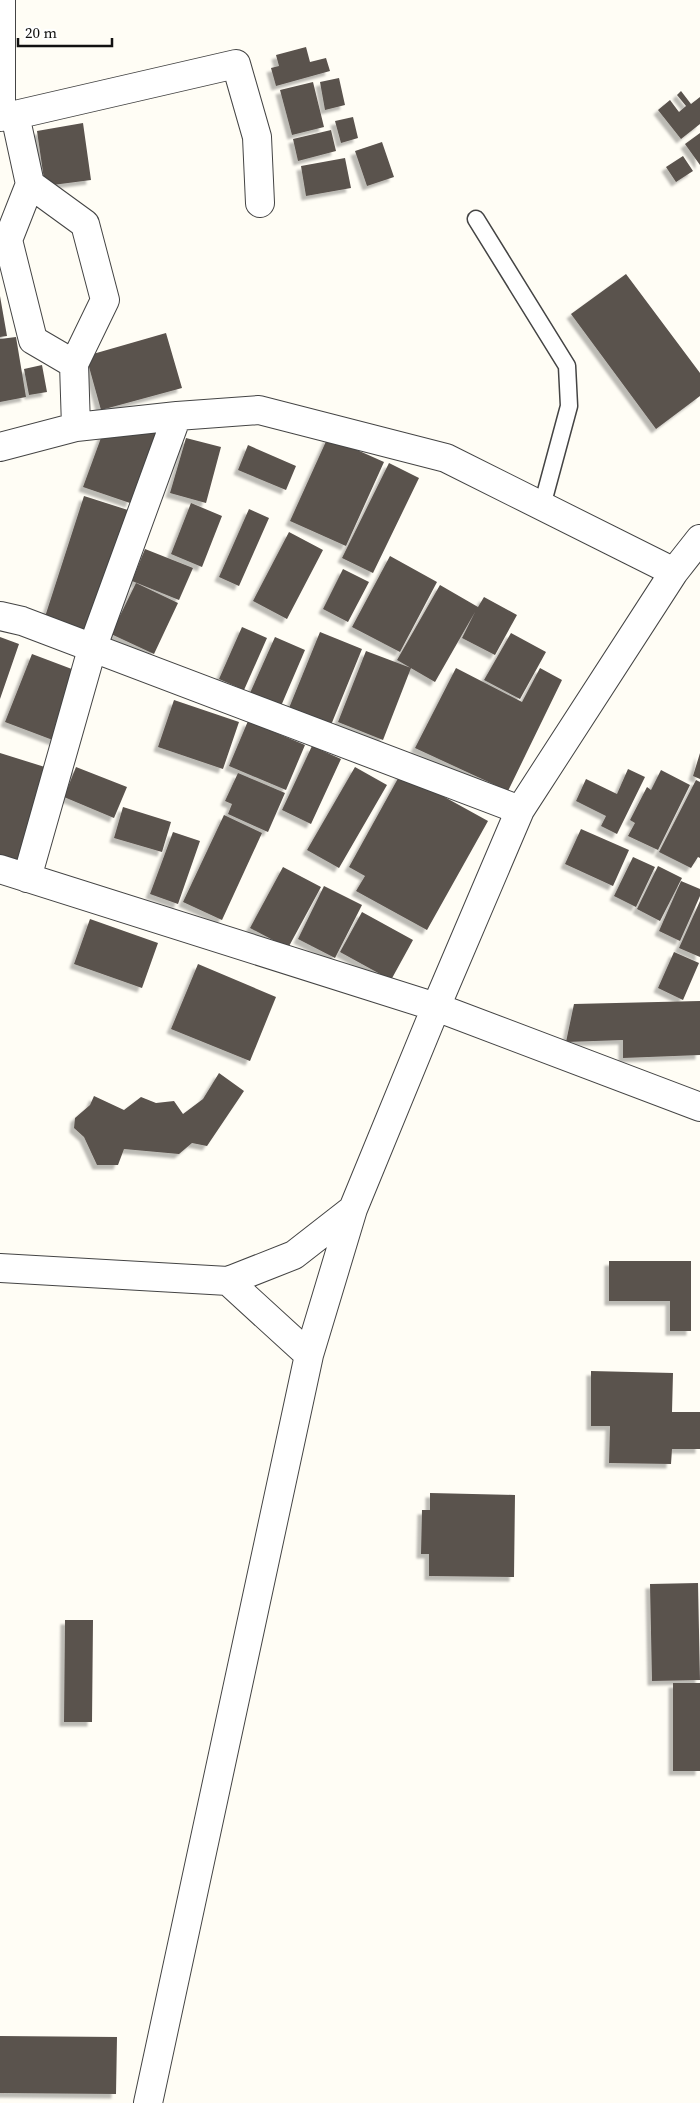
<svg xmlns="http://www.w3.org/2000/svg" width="700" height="2103" font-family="'Source Serif 4',serif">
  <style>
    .building { fill: #5a524d; filter: url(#shadow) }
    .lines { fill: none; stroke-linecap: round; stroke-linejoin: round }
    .lane-casing { stroke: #444; stroke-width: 19 }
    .street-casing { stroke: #444; stroke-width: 30 }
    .lane { stroke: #fff; stroke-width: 16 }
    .street { stroke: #fff; stroke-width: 28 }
  </style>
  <defs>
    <filter id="shadow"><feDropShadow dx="-4.5" dy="4.5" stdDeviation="1" flood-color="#0004"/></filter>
  </defs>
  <rect width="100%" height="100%" fill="#fffdf5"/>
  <!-- building -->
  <path class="building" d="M306,47L310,62L326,58L330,71L276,86L271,68L279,66L276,55Z
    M339,78L345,105L325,110L320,82Z
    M313,82L324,127L292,135L280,90Z
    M681,91L691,104L700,97V124L681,139L658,110L670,100L679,112L686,106L677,95Z
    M353,117L358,138L341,143L335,121Z
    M83,123L91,180L45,186L37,131Z
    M331,130L336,151L298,161L293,139Z
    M700,133V165L685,144Z
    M382,142L394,177L367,186L355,151Z
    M683,156L693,171L676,182L666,167Z
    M345,158L351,188L306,196L301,166Z
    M626,274L700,373V396L656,429L571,314Z
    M0,296L7,336L0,337Z
    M166,333L182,388L101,410L86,356Z
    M16,337L26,397L0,402V339Z
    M42,365L47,392L29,395L24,369Z
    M105,427H158L130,503L83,487Z
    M328,437L384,462L346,546L290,521Z
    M186,438L221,447L206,503L170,493Z
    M248,445L296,466L286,490L238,470Z
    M389,463L419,478L373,573L342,558Z
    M84,496L131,511L90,638L43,623Z
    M191,503L222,516L202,567L171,554Z
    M249,509L269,518L239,586L219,577Z
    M289,532L323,550L287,619L253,601Z
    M145,549L193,568L179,600L132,581Z
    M390,556L437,582L400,652L352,627Z
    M343,569L369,582L348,622L323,609Z
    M136,583L178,603L154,654L111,634Z
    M440,585L478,607L484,597L517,615L495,655L462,638L475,612L435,682L397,660Z
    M242,627L267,638L244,690L219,679Z
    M320,632L362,649L331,725L289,708Z
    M511,633L546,652L520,699L484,680Z
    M0,637L19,644L0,699Z
    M275,637L305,650L281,706L250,693Z
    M366,651L411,668L383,740L338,722Z
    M32,654L85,674L58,742L5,722Z
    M456,668L522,702L540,668L562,680L508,791L415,748Z
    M174,700L239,722L223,769L158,747Z
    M248,721L305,745L286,790L229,766Z
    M312,746L341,759L311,824L282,810Z
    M0,753L48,768L17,862L0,856Z
    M700,753V779L693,776Z
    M76,767L127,787L114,818L64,797Z
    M355,767L387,785L339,868L307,850Z
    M628,769L645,777L617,834L601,826L606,816L576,801L586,779L617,794Z
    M661,770L690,785L658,850L628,836L635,823L630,820L647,787L651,790Z
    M238,773L285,793L268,832L228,814L232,804L225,801Z
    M401,773L488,821L427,930L356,891L365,876L349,867Z
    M696,780L700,782V858L698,857L691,868L659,852Z
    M123,807L171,822L162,852L114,838Z
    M224,815L262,833L222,920L183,902Z
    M581,829L629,850L613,886L565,864Z
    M173,832L200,841L178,904L150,894Z
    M633,857L655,867L636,907L614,896Z
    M658,866L682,878L660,921L637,909Z
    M283,867L321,887L288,948L250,928Z
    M681,881L700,889V896L680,941L659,931Z
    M324,886L362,905L335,958L298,939Z
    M700,901V957L679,948Z
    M362,912L413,940L391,980L340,952Z
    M90,919L158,943L142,988L74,964Z
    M674,952L699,963L683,1000L658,988Z
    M198,964L276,997L250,1061L171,1029Z
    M700,1001V1055L623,1058V1040L566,1042L574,1004Z
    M219,1073L244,1091L207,1146L192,1143L179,1154L124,1149L118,1165H97L84,1137L74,1128L75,1118L90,1105L94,1096L124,1110L141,1097L156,1103L174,1101L183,1114L203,1099Z
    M609,1261H691V1331H670V1301H609Z
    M591,1371L673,1373L672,1412H700V1449H672L671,1464L609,1463L610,1426H591Z
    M430,1493L515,1495L514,1577L429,1576V1554H421L422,1510H430Z
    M698,1583L700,1680L652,1681L650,1584Z
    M65,1620H93L92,1722H64Z
    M673,1683H700V1771H673Z
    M0,2036L117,2037L116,2094L0,2093Z"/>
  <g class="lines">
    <defs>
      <path id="lane" d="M476,219L567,366L569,406L542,506"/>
      <path id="street" d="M1,0V116
        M15,115L30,184L8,240L33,340L74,364L76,427
        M0,117L15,115L236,64L257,137L260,203
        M30,184L85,224L105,300L74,364
        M0,447L76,427L177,416L259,410L446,458L674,572
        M0,616L22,621L520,810
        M0,869L436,1007L700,1107
        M27,878L92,649L177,416
        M0,1268L228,1281L294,1255L353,1209
        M228,1281L309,1355
        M148,2103L309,1355L353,1209L436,1007L520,810L674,572L700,539"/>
    </defs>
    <!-- lane casing -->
    <use href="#lane" class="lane-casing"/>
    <!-- street casing -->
    <use href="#street" class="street-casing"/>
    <!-- lane -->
    <use href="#lane" class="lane"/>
    <!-- street -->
    <use href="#street" class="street"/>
  </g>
  <!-- scale -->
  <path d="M18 38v8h94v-8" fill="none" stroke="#111111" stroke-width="2.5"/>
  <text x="25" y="38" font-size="15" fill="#111111" stroke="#ffffff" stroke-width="4" paint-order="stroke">20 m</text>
</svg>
